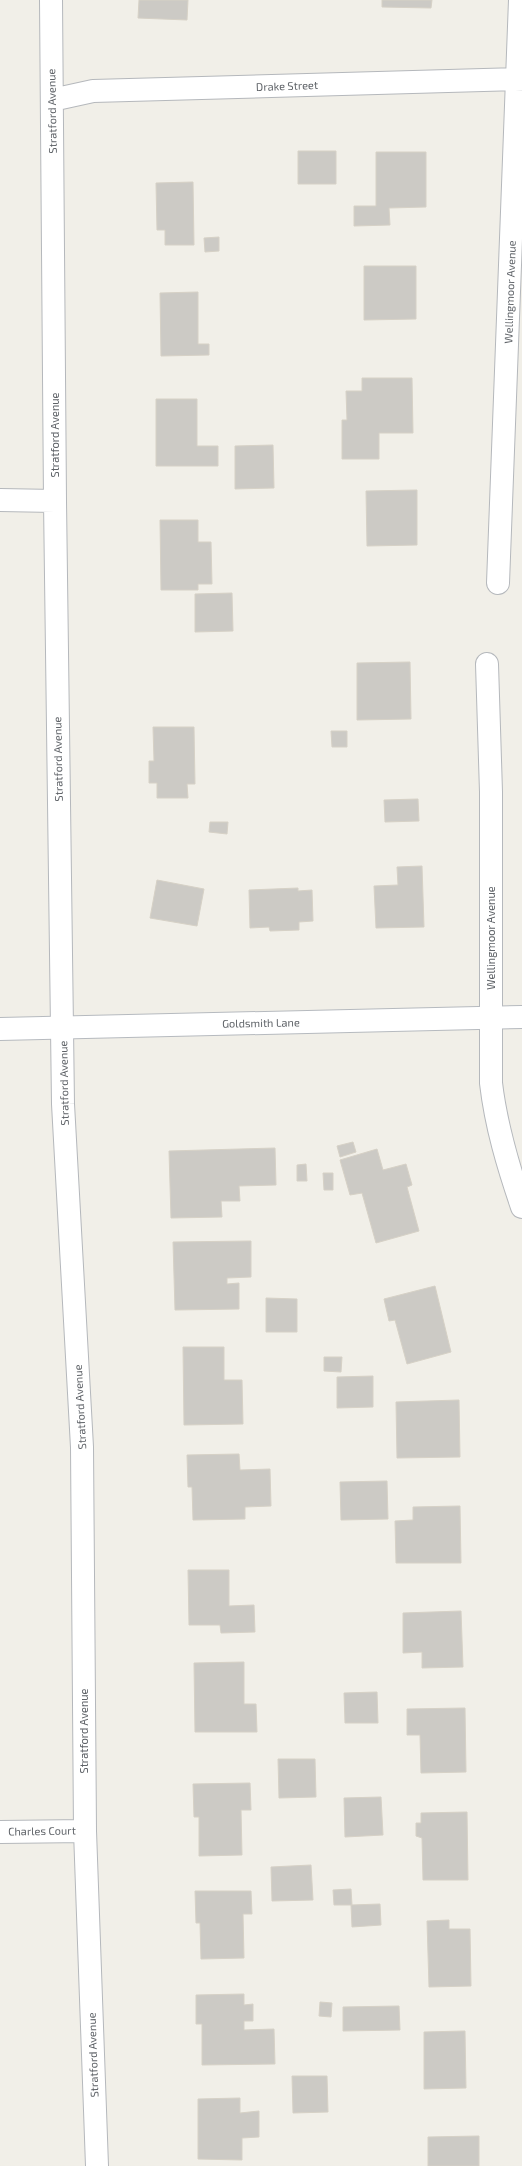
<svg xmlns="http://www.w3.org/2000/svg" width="522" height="2166" font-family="'Exo 2',sans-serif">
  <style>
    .building { fill: #cccac5; stroke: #d6d1c6 }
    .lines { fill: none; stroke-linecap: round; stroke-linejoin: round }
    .street-casing { stroke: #b5b8bc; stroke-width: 24 }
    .secondary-casing { stroke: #b6babf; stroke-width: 24 }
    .street { stroke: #fff; stroke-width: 22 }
    .secondary { stroke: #fff; stroke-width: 22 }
    .labels { text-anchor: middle; stroke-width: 3; stroke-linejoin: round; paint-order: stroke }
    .street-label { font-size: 11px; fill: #5f6368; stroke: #fff }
  </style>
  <rect width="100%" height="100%" fill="#f1efe8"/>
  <!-- building -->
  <path class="building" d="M139,0H188L187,20L138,18Z
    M382,0H432L431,8L382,7Z
    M298,151H336V184H298Z
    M376,152H426V207L389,208L390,225L354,226V206H376Z
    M193,182L194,245H165V230H157L156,183Z
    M219,237V251L205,252L204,238Z
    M364,266H416V319L364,320Z
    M198,292V344H209V355L161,356L160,293Z
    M362,378H412L413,433H379V459H342V420H347L346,391H362Z
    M156,399H197V446H218V466H156Z
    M273,445L274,488L235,489V446Z
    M417,490V545L367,546L366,491Z
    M160,520H198V542H211L212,584H198V590H161Z
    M232,593L233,631L195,632V594Z
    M410,662L411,719L357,720V663Z
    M153,727H194L195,784H187L188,798H157V783H149V761H154Z
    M331,731H347V747H332Z
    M418,799L419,821L385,822L384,800Z
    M210,822H228L227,834L209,832Z
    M422,866L424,927L376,928L374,886L398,885L397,867Z
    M157,880L204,889L197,926L150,918Z
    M298,888V891L312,890L313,921L299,922V930L270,931L269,927L250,928L249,890Z
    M353,1142L356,1152L340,1157L337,1146Z
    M275,1148L276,1185L239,1186L240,1201H221L222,1217L171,1218L169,1151Z
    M377,1149L383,1170L406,1164L412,1185L407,1187L419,1231L376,1243L362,1193L350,1195L340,1160Z
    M306,1164L307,1181H297V1165Z
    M323,1173H333V1190H324Z
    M251,1241V1277L227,1278V1284L239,1283V1309L175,1310L173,1242Z
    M435,1286L451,1352L407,1364L395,1320L389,1321L384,1299Z
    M266,1298L297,1299V1332H266Z
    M183,1347H224V1380H242L243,1424L184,1425Z
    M324,1357H342L341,1372L324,1371Z
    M373,1376V1407L337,1408V1377Z
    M459,1400L460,1457L397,1458L396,1402Z
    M239,1454L240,1470L270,1469L271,1506L245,1507V1519L193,1520L192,1487H188L187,1455Z
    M387,1481L388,1519L341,1520L340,1482Z
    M460,1506L461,1563H396L395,1521L413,1520V1507Z
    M188,1570H229V1606L254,1605L255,1632L221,1633L220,1625H189Z
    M461,1611L463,1667L422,1668V1652L403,1653V1613Z
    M244,1662V1704H256L257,1732H195L194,1663Z
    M377,1692L378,1723H345L344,1693Z
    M465,1708L466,1772L421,1773L420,1735H407V1709Z
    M278,1759H315L316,1797L279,1798Z
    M250,1783L251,1810H241L242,1855L199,1856V1817H194L193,1784Z
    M381,1797L383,1835L345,1837L344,1798Z
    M467,1812L468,1880H423L422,1838L416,1836V1823H421V1813Z
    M311,1865L313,1900L272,1901L271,1867Z
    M351,1889L352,1905H334L333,1890Z
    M195,1891H251L252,1914H243L244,1958L201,1959L200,1923H196Z
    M380,1904L381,1925L352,1927L351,1905Z
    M449,1920V1929H470L471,1986L429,1987L427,1921Z
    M244,1994V2005L253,2004V2021H244V2030L274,2029L275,2064L202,2065V2024H196V1995Z
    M320,2002L332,2003L331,2017L319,2016Z
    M399,2006L400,2030L343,2031V2007Z
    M465,2031L466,2088L424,2089V2032Z
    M292,2076H327L328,2112L293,2113Z
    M240,2098V2113L259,2111V2137L242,2138V2160L198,2159V2099Z
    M479,2136V2166H428V2137Z"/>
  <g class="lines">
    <defs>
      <path id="street" d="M51,0L55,501L63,1104L82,1447L85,1831L97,2166
        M52,100L93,91L522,79
        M0,500L55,501
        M498,583L520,0
        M487,664L491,792V1083C496,1126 508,1166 522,1207
        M0,1832L85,1831"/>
      <path id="secondary" d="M0,1029L522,1017"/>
    </defs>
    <!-- street casing -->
    <use href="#street" class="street-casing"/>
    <!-- secondary casing -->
    <use href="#secondary" class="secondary-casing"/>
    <!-- street -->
    <use href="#street" class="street"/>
    <!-- secondary -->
    <use href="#secondary" class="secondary"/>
  </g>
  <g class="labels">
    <!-- street labels -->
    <g class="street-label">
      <text transform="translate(287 86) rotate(-2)" y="4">Drake Street</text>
      <text transform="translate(52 111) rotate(-91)" y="4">Stratford Avenue</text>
      <text transform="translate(510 292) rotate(-88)" y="4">Wellingmoor Avenue</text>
      <text transform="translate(55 435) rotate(-90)" y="4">Stratford Avenue</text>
      <text transform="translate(58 759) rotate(-91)" y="4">Stratford Avenue</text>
      <text transform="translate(491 938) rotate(-90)" y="4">Wellingmoor Avenue</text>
      <text transform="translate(261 1023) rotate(-1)" y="4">Goldsmith Lane</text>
      <text transform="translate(64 1083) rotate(-91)" y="4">Stratford Avenue</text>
      <text transform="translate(80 1407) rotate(-93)" y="4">Stratford Avenue</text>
      <text transform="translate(84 1731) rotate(-90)" y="4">Stratford Avenue</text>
      <text transform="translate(42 1831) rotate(-1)" y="4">Charles Court</text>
      <text transform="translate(93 2055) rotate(-92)" y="4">Stratford Avenue</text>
    </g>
  </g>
</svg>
